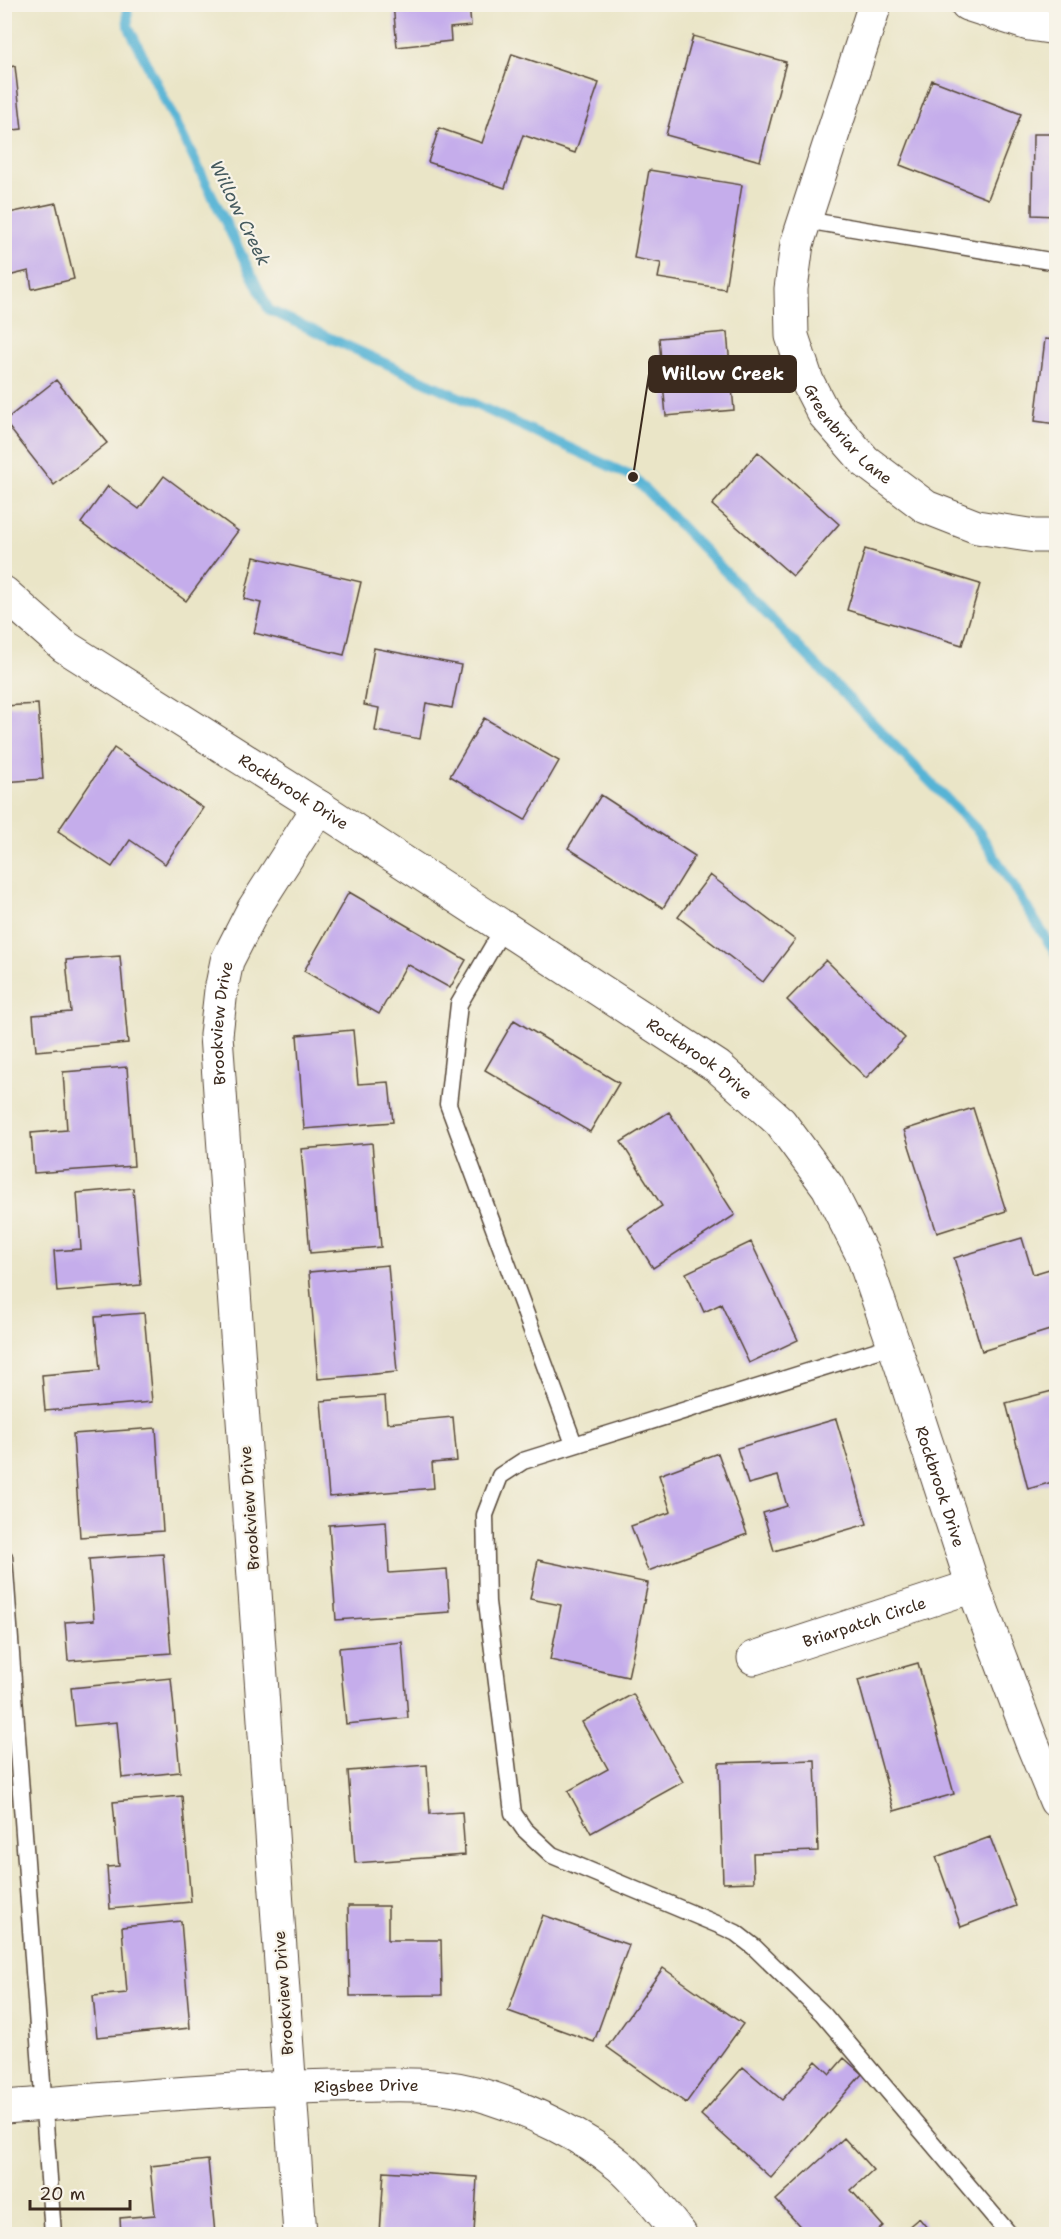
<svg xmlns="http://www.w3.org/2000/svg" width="1061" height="2239" font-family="'Shantell Sans',sans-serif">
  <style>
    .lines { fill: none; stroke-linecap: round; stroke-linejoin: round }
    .stream { stroke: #57b4d5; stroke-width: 10 }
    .building { fill: #c5adeb }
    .lane-casing { stroke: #554637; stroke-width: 19 }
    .street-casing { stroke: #554637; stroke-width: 35 }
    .secondary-casing { stroke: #554637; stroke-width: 35 }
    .lane { stroke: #fff; stroke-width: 16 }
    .street { stroke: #fff; stroke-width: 33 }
    .secondary { stroke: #fff; stroke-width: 33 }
    .labels { text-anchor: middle; stroke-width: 4.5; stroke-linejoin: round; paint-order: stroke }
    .street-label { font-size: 16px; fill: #3b2a1e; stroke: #f7f3e8 }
    .water-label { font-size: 18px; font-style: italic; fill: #455a5e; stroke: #f7f3e8 }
    .leader { fill: none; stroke: #3b2a1e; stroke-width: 2 }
    .callout-dot { fill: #3b2a1e; stroke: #f7f3e8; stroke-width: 2 }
    .callout { fill: #3b2a1e; stroke: #3b2a1e; stroke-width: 2 }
    .callout-label { font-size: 18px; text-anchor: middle; font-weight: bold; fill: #fff }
  </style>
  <rect width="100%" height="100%" fill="#f7f3e8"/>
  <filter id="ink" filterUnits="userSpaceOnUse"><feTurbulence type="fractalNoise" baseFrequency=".0167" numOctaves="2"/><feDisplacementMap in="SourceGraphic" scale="12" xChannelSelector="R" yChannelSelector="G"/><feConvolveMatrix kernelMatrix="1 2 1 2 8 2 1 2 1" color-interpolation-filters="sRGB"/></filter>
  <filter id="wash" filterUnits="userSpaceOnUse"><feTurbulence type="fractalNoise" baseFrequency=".008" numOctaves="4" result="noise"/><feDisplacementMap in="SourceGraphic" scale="24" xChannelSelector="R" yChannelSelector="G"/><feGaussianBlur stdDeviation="1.35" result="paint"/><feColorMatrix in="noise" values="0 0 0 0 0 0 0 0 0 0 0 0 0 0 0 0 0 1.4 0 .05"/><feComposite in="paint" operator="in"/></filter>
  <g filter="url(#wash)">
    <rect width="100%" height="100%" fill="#eae5c7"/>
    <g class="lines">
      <!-- stream -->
      <path class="stream" d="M127,4L128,26L269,310L633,477L979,832L1056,954"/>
    </g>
    <g id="blocks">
      <!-- building -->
      <path class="building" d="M393,4H469L471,26L450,28L451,41L397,47Z
        M693,36L786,62L760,161L666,135Z
        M512,54L599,83L575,153L523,135L505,188L428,162L439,128L482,143Z
        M15,66L22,129L4,131V68Z
        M932,80L1021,114L988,199L900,165Z
        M1033,134H1056V216L1032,215Z
        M649,170L742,185L725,289L658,278L661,263L634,258Z
        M56,203L74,279L32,289L29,271L4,277V214Z
        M727,332L734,410L666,416L659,338Z
        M1045,339L1056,340V424L1035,421Z
        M56,380L107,443L54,485L4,421Z
        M758,452L839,524L793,576L712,505Z
        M164,476L238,531L186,601L81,523L108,486L139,509Z
        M865,549L980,584L962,645L847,610Z
        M254,557L361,582L344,655L254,633L261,603L244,599Z
        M374,648L461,665L452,708L426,703L420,739L375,731L379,708L364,705Z
        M38,704L43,779L4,782V706Z
        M484,718L559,761L525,820L450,776Z
        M114,748L203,808L165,864L130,840L112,867L58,831Z
        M601,795L695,856L663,908L568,848Z
        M710,875L795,940L763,982L678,917Z
        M349,892L466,960L450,988L407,964L379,1014L304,971Z
        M120,956L128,1043L36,1051L33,1015L71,1012L66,960Z
        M826,960L905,1038L866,1078L787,1000Z
        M514,1020L619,1083L590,1132L485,1070Z
        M353,1030L358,1084L389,1082L393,1122L304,1129L297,1035Z
        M127,1067L134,1166L34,1173L31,1133L67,1130L63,1072Z
        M973,1108L1006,1211L937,1233L904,1130Z
        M669,1112L735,1215L653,1268L628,1228L662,1206L621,1142Z
        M372,1143L381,1247L310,1253L301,1149Z
        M133,1188L141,1285L57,1292L54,1251L81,1249L77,1193Z
        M1022,1238L1033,1274L1056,1267V1339L1053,1329L982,1351L954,1258Z
        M751,1242L798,1340L749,1363L721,1304L704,1312L686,1273Z
        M388,1265L397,1372L318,1379L309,1272Z
        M144,1313L152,1402L45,1411L42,1375L100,1370L95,1317Z
        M1056,1390V1481L1028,1489L1006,1403Z
        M385,1396L387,1423L453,1417L457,1461L432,1463L434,1488L329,1497L321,1401Z
        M836,1419L867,1524L774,1551L763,1513L787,1506L778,1476L748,1484L737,1448Z
        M156,1428L163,1531L80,1537L73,1434Z
        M718,1453L747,1534L648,1571L631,1526L671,1512L659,1475Z
        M386,1521L389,1573L447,1569L450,1612L336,1620L329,1525Z
        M163,1554L171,1653L68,1661L65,1622L94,1620L89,1559Z
        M538,1560L648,1583L628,1677L550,1660L561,1605L530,1599Z
        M402,1642L408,1718L346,1724L339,1648Z
        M918,1663L954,1794L894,1811L858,1680Z
        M171,1678L180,1772L122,1778L117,1722L75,1726L71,1688Z
        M633,1694L683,1782L591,1833L568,1791L608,1769L582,1722Z
        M815,1760L818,1851L753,1853L754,1882L723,1883L719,1763Z
        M427,1765L430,1814L462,1812L465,1855L355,1863L348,1771Z
        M182,1796L191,1902L110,1909L107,1867L119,1866L113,1802Z
        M990,1837L1016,1906L961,1927L936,1857Z
        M348,1906H388V1940H441L442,1995L350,1996Z
        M543,1915L629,1945L594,2042L508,2011Z
        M181,1921L190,2028L97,2037L93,1996L127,1993L122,1927Z
        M663,1968L743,2024L686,2103L607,2047Z
        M844,2058L862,2074L771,2178L701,2115L743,2067L782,2100L816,2061L830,2074Z
        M844,2138L873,2170L851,2190L883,2226L874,2234H807L776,2200Z
        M208,2160L215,2234H121L120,2218L155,2215L150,2166Z
        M384,2171L477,2177L474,2234H380Z
        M919,2218L932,2234H900Z"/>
    </g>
  </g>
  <g filter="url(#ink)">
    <use href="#blocks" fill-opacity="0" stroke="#554637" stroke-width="1.5"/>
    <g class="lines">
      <defs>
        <path id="lane" d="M805,220L1056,262
          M504,927L459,1004L448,1104L574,1444
          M894,1345L523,1461L500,1476L485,1515L487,1602L513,1813L524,1829L552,1855L719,1925L736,1933L754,1947L823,2014L1009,2234
          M4,1557L53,2234"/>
        <g id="street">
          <path id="s1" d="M875,4L797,244L791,289L792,336L807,381L824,414L865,461L926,507L977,527L1035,536H1056"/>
          <path d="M967,4L1029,24L1056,28"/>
          <path id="s2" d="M4,593L64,646L319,807L718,1067L780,1122L828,1187L863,1256L901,1365L973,1586L1032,1743L1056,1801"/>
          <path id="s3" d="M754,1658L973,1586"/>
          <path id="s4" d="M300,2234L216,1035L221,990L227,961L253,910L319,807"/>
        </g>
        <g id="secondary">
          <path id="s5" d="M4,2107C115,2099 225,2088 335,2086C386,2085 439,2080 488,2097C532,2111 585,2137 620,2166C643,2186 661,2212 680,2234"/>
        </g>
      </defs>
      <!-- lane casing -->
      <use href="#lane" class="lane-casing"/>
      <!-- street casing -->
      <use href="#street" class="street-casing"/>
      <!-- secondary casing -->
      <use href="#secondary" class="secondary-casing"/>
      <!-- lane -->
      <use href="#lane" class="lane"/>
      <!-- street -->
      <use href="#street" class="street"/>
      <!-- secondary -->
      <use href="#secondary" class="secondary"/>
    </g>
  </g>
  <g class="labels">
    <!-- street labels -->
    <g class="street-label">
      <text dy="6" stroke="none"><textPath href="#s1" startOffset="460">Greenbriar Lane</textPath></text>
      <text dy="6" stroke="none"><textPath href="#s2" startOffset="352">Rockbrook Drive</textPath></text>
      <text dy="6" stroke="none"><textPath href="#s4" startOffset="1214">Brookview Drive</textPath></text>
      <text dy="6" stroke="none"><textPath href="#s2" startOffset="838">Rockbrook Drive</textPath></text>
      <text dy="6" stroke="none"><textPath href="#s2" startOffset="1342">Rockbrook Drive</textPath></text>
      <text transform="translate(249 1508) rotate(-94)" y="6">Brookview Drive</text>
      <text dy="6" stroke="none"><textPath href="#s3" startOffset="116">Briarpatch Circle</textPath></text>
      <text transform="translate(283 1993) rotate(-94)" y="6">Brookview Drive</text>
      <text dy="6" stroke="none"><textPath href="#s5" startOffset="363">Rigsbee Drive</textPath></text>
    </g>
    <!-- water labels -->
    <g class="water-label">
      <text transform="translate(240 213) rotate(64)" y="6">Willow Creek</text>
    </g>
  </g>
  <!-- callouts -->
  <path class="leader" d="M633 477L649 374"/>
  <circle class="callout-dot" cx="633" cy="477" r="6"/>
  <rect class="callout" x="649" y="356" width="147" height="36" rx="6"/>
  <g class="callout-label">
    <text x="723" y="380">Willow Creek</text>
  </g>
  <!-- margin -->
  <rect width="1061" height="2239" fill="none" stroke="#f7f3e8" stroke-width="24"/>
  <!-- scale -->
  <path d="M30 2200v9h100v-9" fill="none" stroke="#3b2a1e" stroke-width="3"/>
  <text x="39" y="2200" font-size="18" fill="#3b2a1e" stroke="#f7f3e8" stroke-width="4.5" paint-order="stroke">20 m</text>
</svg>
